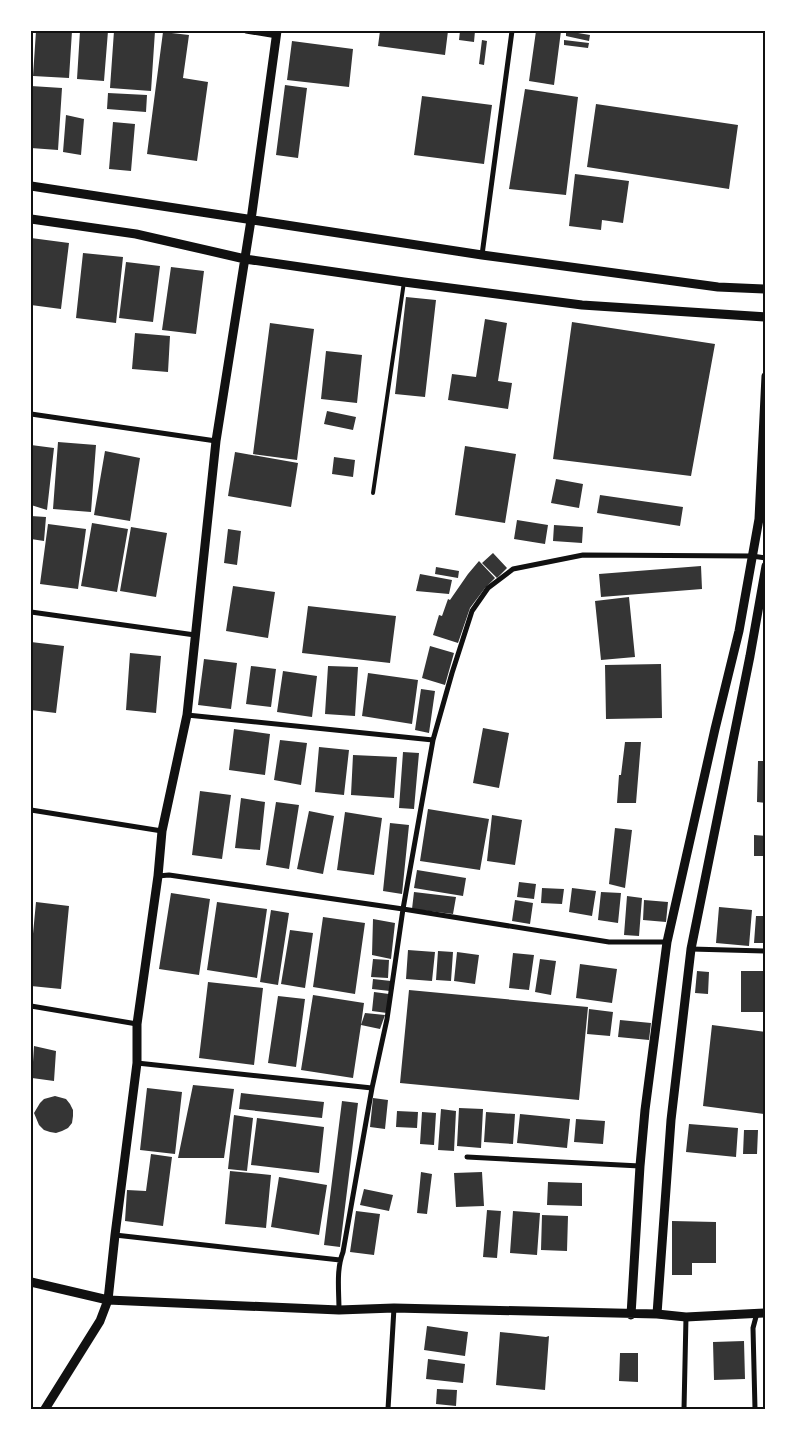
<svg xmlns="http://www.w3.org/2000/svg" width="797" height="1440" font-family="Lora,serif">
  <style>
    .building { fill: #353535 }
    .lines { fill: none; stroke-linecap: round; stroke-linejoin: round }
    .service { stroke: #111; stroke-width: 4 }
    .minor { stroke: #111; stroke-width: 5 }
    .tertiary { stroke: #111; stroke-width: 9 }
    .neatline { fill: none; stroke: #111; stroke-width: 2 }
  </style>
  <rect width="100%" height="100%" fill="#fff"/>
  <!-- building -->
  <path class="building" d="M36,31H72L69,78L33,76Z
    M80,31H108L104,81L77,79Z
    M114,31H155L151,91L110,88Z
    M380,31H448L445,55L378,46Z
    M460,31H475L474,42L459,40Z
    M536,31H561L554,85L529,81Z
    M566,31L590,35L589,41L566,36Z
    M163,32L189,35L183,78L208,82L197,161L147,154Z
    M482,40L487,41L484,65L479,64Z
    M564,40L589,43L588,48L564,45Z
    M292,41L353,49L349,87L287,80Z
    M285,85L307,88L298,158L276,155Z
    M31,86L62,88L58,150L31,148Z
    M525,89L578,97L566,195L509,189Z
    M108,93L147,95L146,112L107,109Z
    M422,96L492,105L484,164L414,155Z
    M596,104L738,125L729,189L587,167Z
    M66,115L84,119L81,155L63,152Z
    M113,122L135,124L131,171L109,169Z
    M575,174L629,181L623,223L602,220L601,230L569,226Z
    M31,238L69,243L61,309L31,305Z
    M83,253L123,257L116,323L76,318Z
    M126,262L160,266L153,322L119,318Z
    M171,267L204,271L196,334L162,330Z
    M406,297L436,300L425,397L395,394Z
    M485,319L507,323L498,381L512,383L508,409L448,400L452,374L476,377Z
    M572,322L715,344L691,476L553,459Z
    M270,323L314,329L297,460L253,454Z
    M135,333L170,336L168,372L132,369Z
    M326,351L362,355L357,403L321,399Z
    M327,411L356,417L353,430L324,424Z
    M58,442L96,445L91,512L53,509Z
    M31,445L54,448L47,510L31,505Z
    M465,446L516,454L505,523L455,515Z
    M105,451L140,458L130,521L94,515Z
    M235,452L298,463L291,507L228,496Z
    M334,457L355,460L353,477L332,474Z
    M556,479L583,484L579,508L551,503Z
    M600,495L683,507L680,526L597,513Z
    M31,516L46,517L44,541L31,539Z
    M517,520L548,525L545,544L514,539Z
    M92,523L128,529L117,592L81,586Z
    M48,524L86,529L78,589L40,584Z
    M554,525L583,527L582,543L553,541Z
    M131,527L167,533L156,597L120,591Z
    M228,529L241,531L237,565L224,563Z
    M493,553L507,568L497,578L482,563Z
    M479,561L495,578L485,588L470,608L458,643L433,635L439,615L442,616L448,599L450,600L468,574Z
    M701,566L702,589L601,597L599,574Z
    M436,567L459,571L458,578L435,574Z
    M420,574L452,580L449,594L416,591Z
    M233,586L275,592L268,638L226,631Z
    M629,597L635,657L601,660L595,601Z
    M308,606L396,616L390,663L302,653Z
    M31,642L64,646L56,713L31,710Z
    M430,646L454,653L445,685L422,678Z
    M130,653L161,656L156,713L126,710Z
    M204,659L237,663L231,709L198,705Z
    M661,664L662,718L606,719L605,665Z
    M251,666L276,669L271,707L246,704Z
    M328,666L358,667L355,716L325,714Z
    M283,671L317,676L312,717L277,712Z
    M368,673L418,680L412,724L362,716Z
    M421,689L435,691L429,733L415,730Z
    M483,728L509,733L499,788L473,783Z
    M234,729L270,734L265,775L229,770Z
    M280,740L307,743L301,785L274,780Z
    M625,742H641L636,803H617L619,775H621Z
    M319,747L349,750L344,795L315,792Z
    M403,752L419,753L414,809L399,808Z
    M353,755L397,757L394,798L351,795Z
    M758,761H766V803L757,802Z
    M200,791L231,795L222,859L192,855Z
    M241,798L265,802L260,850L235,848Z
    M276,802L299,805L289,869L266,865Z
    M428,809L489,819L480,870L420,861Z
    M309,811L334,816L323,874L297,869Z
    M345,812L382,818L374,875L337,870Z
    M492,815L522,820L515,865L487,861Z
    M390,823L409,825L402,894L383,891Z
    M615,828L632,830L625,888L609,884Z
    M754,835L766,836V856H754Z
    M417,870L466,878L463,896L414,888Z
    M519,882L536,884L534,899L517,897Z
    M542,888L564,889L562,904L541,903Z
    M572,888L596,891L592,916L569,912Z
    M414,892L456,897L453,914L412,909Z
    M601,892L621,893L618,923L598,920Z
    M171,893L210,899L199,975L159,969Z
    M627,896L642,898L639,936L624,935Z
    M515,900L533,903L530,924L512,921Z
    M644,900L668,902L666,922L643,920Z
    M36,902L69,906L61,989L31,986V955Z
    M217,902L267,909L257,978L207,970Z
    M719,907L752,910L749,946L716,943Z
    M271,910L289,913L278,985L260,982Z
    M756,916H766V943H754Z
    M323,917L365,923L355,994L313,987Z
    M373,919L395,923L391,959L372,955Z
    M290,930L313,933L305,988L281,984Z
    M408,950L435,952L432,981L406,979Z
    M438,951L453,952L451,981L436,980Z
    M457,952L479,955L475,984L454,981Z
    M513,953L534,955L529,990L509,988Z
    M373,959L389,960L388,978L371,977Z
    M540,959L556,961L551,995L535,992Z
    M580,964L617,969L612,1003L576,998Z
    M697,971L709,972L708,994L695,993Z
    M741,971H763V1012H741Z
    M373,979L391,981L390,991L372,989Z
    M208,982L263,988L254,1065L199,1058Z
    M409,990L588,1007L579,1100L400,1083Z
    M374,992L389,994L387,1013L372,1011Z
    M313,995L364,1003L361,1025L365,1013L385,1015L380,1029L361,1025L353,1078L301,1070Z
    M278,996L305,999L296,1067L268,1063Z
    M589,1009L613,1012L610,1036L587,1034Z
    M620,1020L651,1023L649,1040L618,1037Z
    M712,1025L766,1032V1102L764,1114L703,1106Z
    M34,1046L56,1051L54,1081L32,1078Z
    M193,1085L234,1089L224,1158H178Z
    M147,1088L182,1092L175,1154L140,1150Z
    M241,1093L324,1102L322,1118L239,1109Z
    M55,1096L66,1099L70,1104L73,1110V1116L72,1123L68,1128L62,1131L56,1133L50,1132L44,1130L39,1125L34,1113L40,1103L44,1099Z
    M373,1098L388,1100L385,1129L370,1127Z
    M342,1101L358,1103L340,1247L324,1245Z
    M459,1108L483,1109L481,1148L457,1146Z
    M441,1109L456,1111L454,1151L438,1150Z
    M397,1111L418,1112L417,1128L396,1127Z
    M422,1112L436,1113L434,1145L420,1144Z
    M486,1112L515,1114L513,1144L484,1142Z
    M520,1114L570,1119L567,1148L517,1143Z
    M234,1115L253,1118L247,1171L228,1169Z
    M257,1118L324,1127L319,1173L251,1165Z
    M576,1119L605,1121L603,1144L574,1142Z
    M689,1124L738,1128L736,1157L686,1152Z
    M744,1130H758L757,1154H743Z
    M151,1154L172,1157L163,1226L125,1221L127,1190L146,1191Z
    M230,1171L271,1175L266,1228L225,1224Z
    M421,1172L432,1174L427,1214L417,1213Z
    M482,1172L484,1206L456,1207L454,1173Z
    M279,1177L327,1185L319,1235L271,1227Z
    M548,1182L582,1183V1206L547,1205Z
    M364,1189L393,1195L389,1211L360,1205Z
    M487,1210L501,1211L497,1258L483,1257Z
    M356,1211L380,1214L374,1255L350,1252Z
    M513,1211L540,1213L537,1255L510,1253Z
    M542,1215L568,1216L567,1251L541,1250Z
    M672,1221L716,1222V1263H692V1275H672Z
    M427,1326L468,1332L465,1356L424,1350Z
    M500,1332L546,1337L549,1336L545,1390L496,1385Z
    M744,1341L745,1379L714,1380L713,1342Z
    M620,1353H638V1382L619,1381Z
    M428,1359L465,1364L463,1383L426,1379Z
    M437,1389L457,1390L456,1406L436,1404Z"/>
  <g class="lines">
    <!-- service -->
    <path class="service" d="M373,493L404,282"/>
    <!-- minor -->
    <path class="minor" d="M246,31L277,36
      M482,255L512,31
      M31,414L216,441
      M31,612L195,635
      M187,715L433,740
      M31,810L162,831
      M158,876L169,875L403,909L609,942H667
      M691,949L766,951
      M31,1006L137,1024
      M137,1063L372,1088
      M467,1157L640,1166
      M115,1235L340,1260
      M339,1310C339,1291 336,1270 343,1252L372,1088L387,1019L403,909L433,740L452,673L472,611L488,588L513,569L583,555L752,556L766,558
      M388,1409L394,1308
      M684,1409L686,1317
      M755,1409L753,1328L757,1313"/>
    <!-- tertiary -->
    <path class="tertiary" d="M31,186L482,255L718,287L766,289
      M31,219L136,234L245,259L404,282L582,305L766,317
      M31,1282L108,1300L339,1310L394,1308L657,1314L686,1317L766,1313
      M657,1314L671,1120L691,949L750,656L766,566
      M631,1315L640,1166L645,1110L667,942L715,729L739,631L759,519L766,376
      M45,1409L100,1321L108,1300L115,1235L137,1063V1024L158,876L162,831L187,715L216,441L251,220L277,31"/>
  </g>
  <!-- border -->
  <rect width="797" height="1440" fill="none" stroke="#ffffff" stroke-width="65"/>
  <rect x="32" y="32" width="732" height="1376" class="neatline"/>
</svg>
